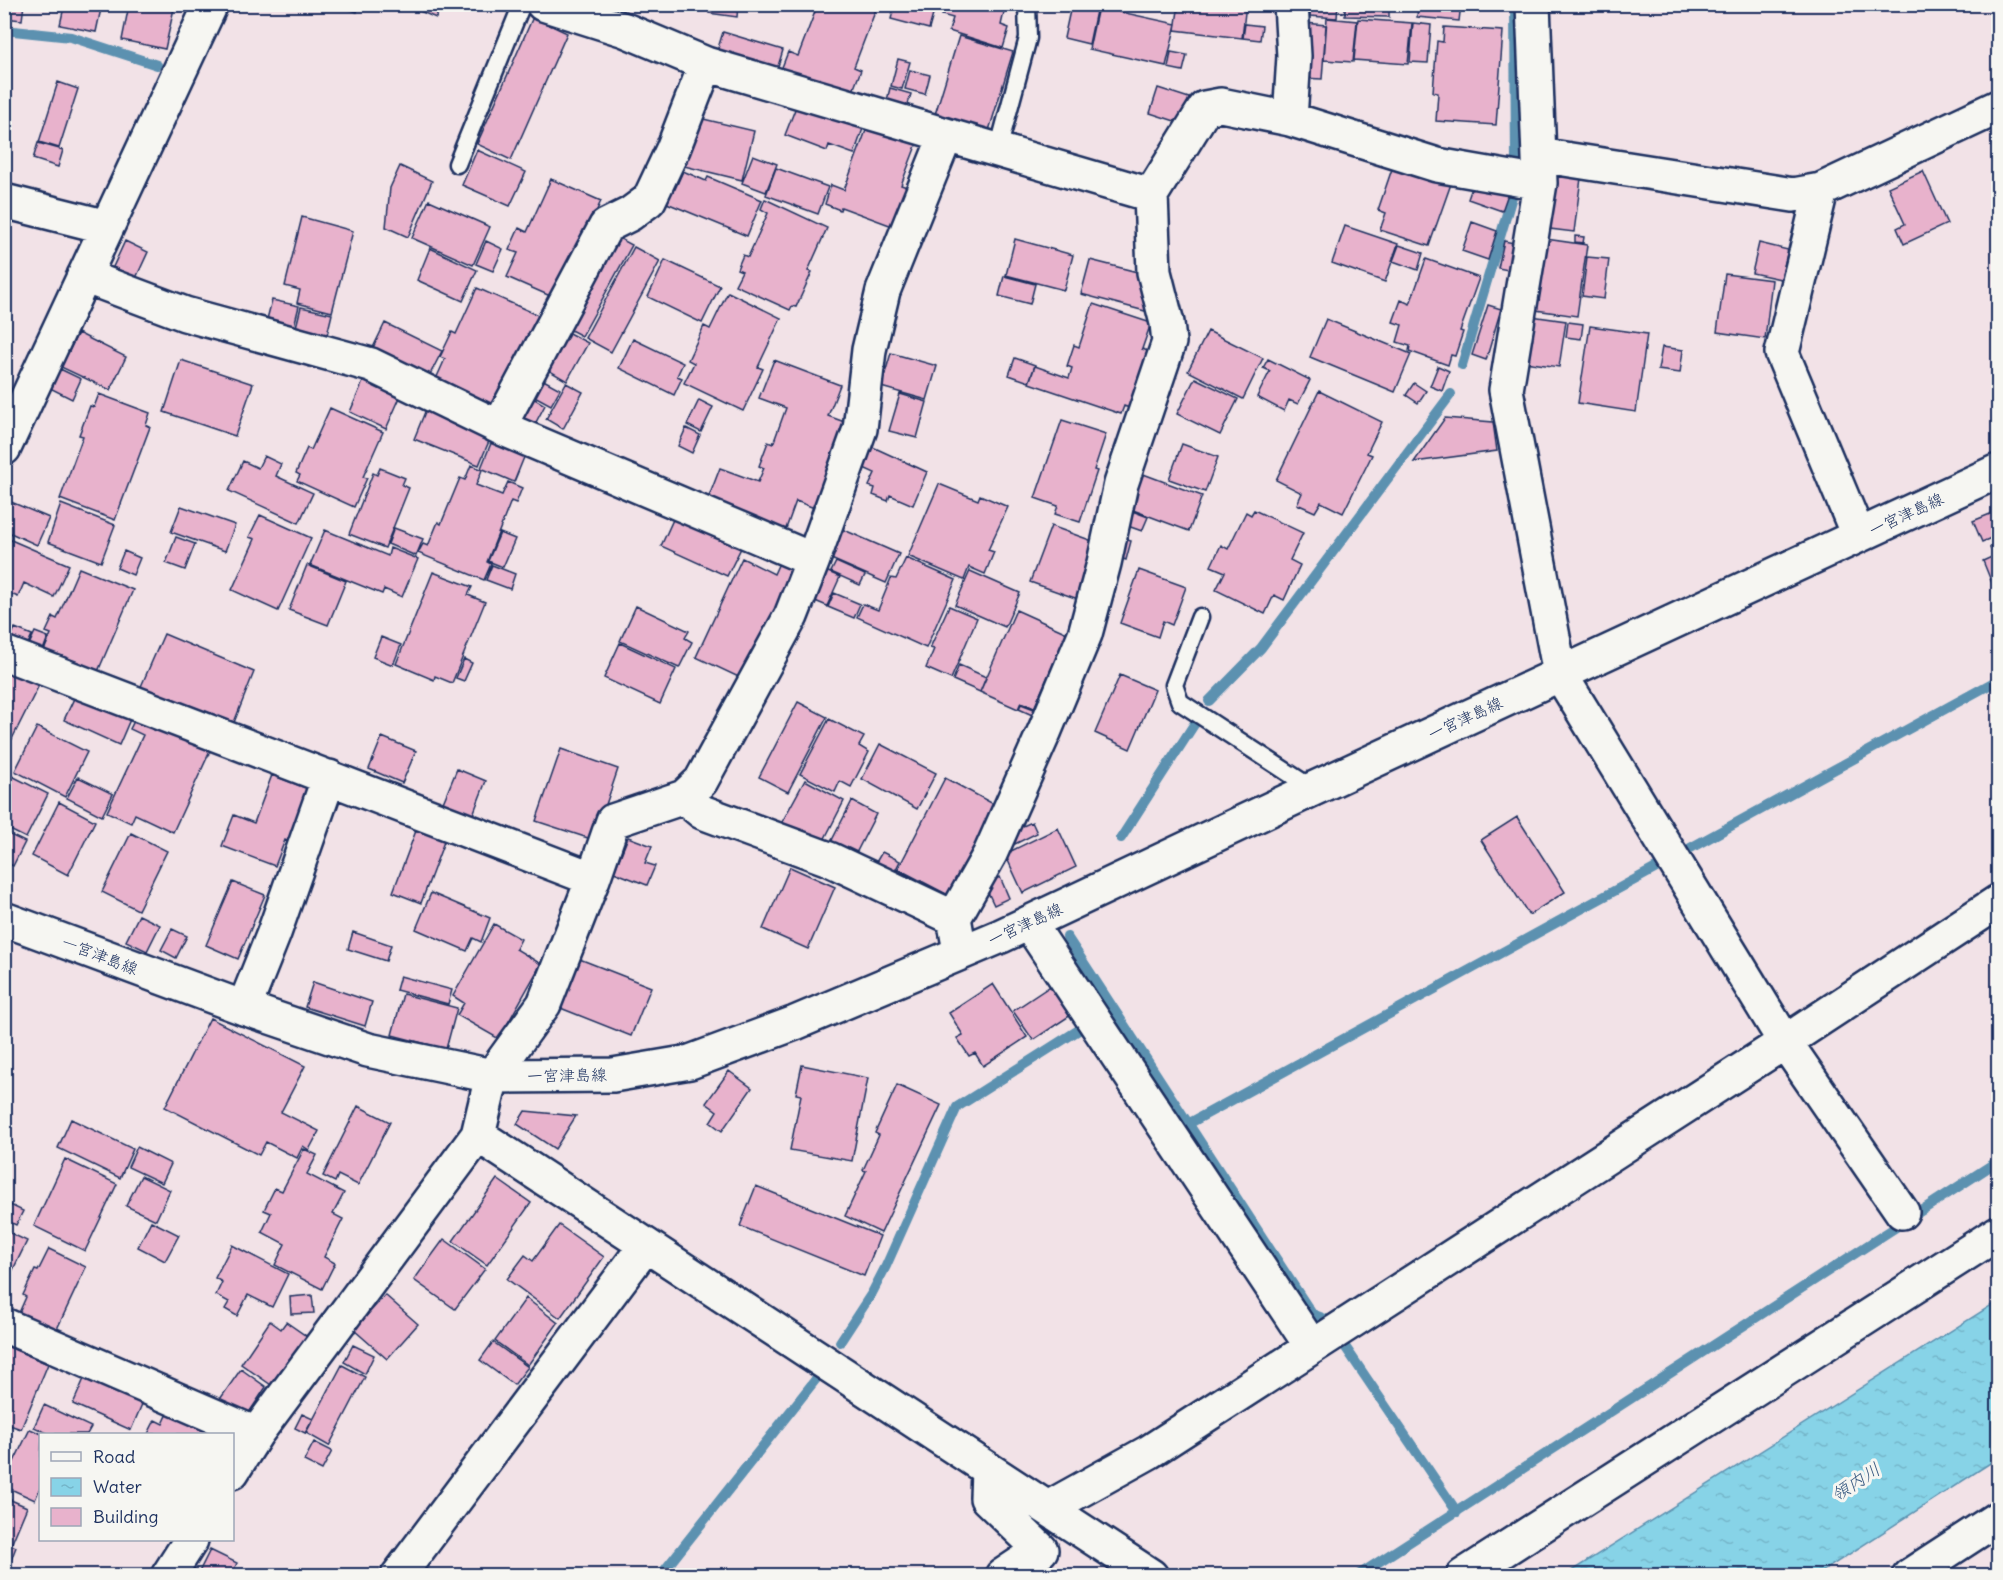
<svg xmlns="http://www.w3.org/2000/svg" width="2003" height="1580" font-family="Delius,'Klee One',sans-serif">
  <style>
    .water { fill: url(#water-ripples); stroke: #5c91b0; stroke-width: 1.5 }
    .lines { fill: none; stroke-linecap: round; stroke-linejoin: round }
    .stream { stroke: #5c91b0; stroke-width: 10 }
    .building { fill: #e8b2cc; stroke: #1b2f5e; stroke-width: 1.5 }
    .lane-casing { stroke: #1b2f5e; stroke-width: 21 }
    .street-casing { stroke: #1b2f5e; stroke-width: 38 }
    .secondary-casing { stroke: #1b2f5e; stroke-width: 38 }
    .lane { stroke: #f6f6f2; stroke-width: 16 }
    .street { stroke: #f6f6f2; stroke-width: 33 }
    .secondary { stroke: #f6f6f2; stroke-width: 33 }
    .labels { text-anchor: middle; stroke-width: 6; stroke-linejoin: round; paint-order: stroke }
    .street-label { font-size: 16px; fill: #1b2f5e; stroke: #f6f6f2 }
    .water-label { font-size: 18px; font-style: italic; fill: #365880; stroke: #f6f6f2 }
  </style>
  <defs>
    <pattern id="water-ripples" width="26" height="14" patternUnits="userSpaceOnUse" patternTransform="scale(1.5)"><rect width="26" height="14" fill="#87d3e7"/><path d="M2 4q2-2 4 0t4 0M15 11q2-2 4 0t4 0" fill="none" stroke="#74b5c9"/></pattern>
  </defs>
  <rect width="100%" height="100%" fill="#f2e2e7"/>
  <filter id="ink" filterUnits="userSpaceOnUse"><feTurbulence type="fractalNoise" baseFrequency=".0167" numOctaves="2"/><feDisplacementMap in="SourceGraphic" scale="12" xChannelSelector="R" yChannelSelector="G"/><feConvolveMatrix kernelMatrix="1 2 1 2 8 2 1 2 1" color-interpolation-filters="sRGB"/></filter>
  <g filter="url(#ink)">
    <!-- water -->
    <path class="water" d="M1998,1301V1458L1817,1575H1565Z"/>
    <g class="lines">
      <!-- stream -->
      <path class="stream" d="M1515,4L1516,167
        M4,30L71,37L157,65
        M1462,365L1514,190
        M1209,701L1261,648L1451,394
        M1121,838L1195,723
        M1685,851L1998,680
        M1067,937L1312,1314L1325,1319
        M1188,1124L1658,867
        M840,1342L872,1293L886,1266L957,1107L1085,1026
        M1344,1345L1457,1512
        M660,1576L816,1379
        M1357,1576L1998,1161"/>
    </g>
    <!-- building -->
    <path class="building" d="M4,4H24L22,20L4,18Z
      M54,4H102L96,32L60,25L64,7Z
      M135,4H175L165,49L122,40L129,5L135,7Z
      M334,4H360L357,12Z
      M416,4H441L436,18L415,9Z
      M710,4H738L737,17L709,13Z
      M818,4H878L854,67L861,70L849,101L779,75L788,52L798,56Z
      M895,4H936L929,29L891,19Z
      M945,4H992L1005,8L1001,25L1009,28L1003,48L949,31L953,18L942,15Z
      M1179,4H1246L1242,38L1175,30Z
      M1310,4H1338L1337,18L1310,16Z
      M1345,4H1389V17L1345,16Z
      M1418,4H1461L1459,21L1417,17Z
      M1071,6L1096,11L1089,44L1064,38Z
      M1098,7L1176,24L1166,66L1089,49Z
      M533,17L567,33L511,160L477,144Z
      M1327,18L1357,21L1353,62L1324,60Z
      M1358,19L1412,23L1408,64L1354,60Z
      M1305,23L1326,25L1322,79L1301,78Z
      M1413,23L1431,25L1428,63L1410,62Z
      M1245,24L1262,26L1260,40L1243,38Z
      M1444,27L1503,31L1496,125L1436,121L1438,93L1433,92L1437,41L1443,42Z
      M723,32L783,50L775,76L715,58Z
      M959,36L1013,52L987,137L933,121Z
      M1171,52L1187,55L1183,71L1168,68Z
      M898,59L910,62L902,89L891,86Z
      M910,70L930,75L925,94L905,89Z
      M58,82L78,89L59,148L39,142Z
      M890,88L911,94L906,111L886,105Z
      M1158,88L1189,98L1181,123L1150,113Z
      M799,99L865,123L854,154L829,145L827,151L785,135Z
      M695,117L754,131L742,180L684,166Z
      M868,125L917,143L901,185L910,188L895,227L841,207L840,210L825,204L831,185L844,190Z
      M38,143L63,150L58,167L33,159Z
      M477,150L526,172L510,206L462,185Z
      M753,155L777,164L766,192L742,183Z
      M400,166L432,181L408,237L386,227L390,188Z
      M1393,166L1452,181L1429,246L1380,230L1386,213L1378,210Z
      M776,168L828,187L818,214L766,195Z
      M683,171L706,181L708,177L762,200L747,236L662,201L668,187L675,189Z
      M1923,171L1947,224L1904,244L1897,228L1905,224L1888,187Z
      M1550,174L1581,178L1574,232L1542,228Z
      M551,179L601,201L557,299L507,277L518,253L509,250L519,228L527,232Z
      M1475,179L1509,191L1502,211L1468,199Z
      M765,199L827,228L808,271L812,272L796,307L792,306L790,310L735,285L742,271L737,269L743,255L748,257L768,213L761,209Z
      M429,200L490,227L473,265L412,238Z
      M302,217L353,231L332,312L297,303L300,290L285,286Z
      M1472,222L1497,231L1488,260L1462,251Z
      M1345,226L1398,244L1385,282L1332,263Z
      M611,234L632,245L582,336L561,325Z
      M1575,236L1584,237L1583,243L1575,242Z
      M1539,238L1587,245L1577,316L1529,309Z
      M1015,239L1073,255L1064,290L1006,275Z
      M125,241L148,252L136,278L113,267Z
      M486,241L503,249L493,271L476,264Z
      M1504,241L1524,245L1518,272L1498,268Z
      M1759,243L1788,250L1781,279L1752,273Z
      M1399,245L1423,253L1418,270L1393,261Z
      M634,247L660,261L611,352L585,338Z
      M430,248L477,270L463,301L417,280Z
      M1587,257L1609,259L1604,299L1582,296Z
      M1426,259L1479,278L1460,331L1463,332L1455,356L1451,355L1448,365L1409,351L1410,346L1397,342L1402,325L1393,322L1401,300L1410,304Z
      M665,260L720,286L702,323L648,297Z
      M1090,260L1145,274L1150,289L1145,311L1081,294Z
      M1725,274L1772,280L1765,339L1717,332Z
      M1004,276L1035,284L1030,304L999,296Z
      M477,288L540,316L499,407L436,379L445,359L440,357L452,332L456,334Z
      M728,292L781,318L758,367L763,369L743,411L684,383L694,363L688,360L704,326L710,329Z
      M272,300L299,306L292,334L265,327Z
      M1093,304L1151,323L1142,349L1151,352L1132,409L1124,406L1121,414L1029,383L1035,366L1069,378L1072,368L1067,366L1074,345L1079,347Z
      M1488,305L1501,309L1486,360L1472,355Z
      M301,307L332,314L325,343L294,335Z
      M1531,316L1566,321L1559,367L1525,362Z
      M1326,319L1411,354L1395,392L1310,357Z
      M1568,322L1583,324L1581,339L1566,337Z
      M385,323L442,351L425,384L369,356Z
      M1590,326L1647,334L1636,412L1578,403Z
      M563,330L588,343L567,381L543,367Z
      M1208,331L1263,358L1243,399L1188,371Z
      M78,333L126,357L110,390L61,367Z
      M633,339L683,363L677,376L682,378L674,395L619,368Z
      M1662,347L1683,350L1680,373L1658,370Z
      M891,353L937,366L927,400L881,387Z
      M1015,358L1035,365L1029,382L1009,375Z
      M1268,359L1310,380L1298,404L1289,400L1284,411L1257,397L1270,371L1263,368Z
      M181,360L253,384L235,436L164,412Z
      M774,360L840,385L828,416L850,424L817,509L796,501L783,537L705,507L720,468L758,482L764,468L759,466L768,442L773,444L786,408L759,398Z
      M1438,366L1449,371L1442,391L1430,386Z
      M60,369L81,379L72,399L50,388Z
      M365,377L402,393L386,429L350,412Z
      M538,377L560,389L551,405L529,393Z
      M1195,378L1238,399L1220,435L1177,414Z
      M566,383L583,392L563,429L546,419Z
      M1414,383L1426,391L1418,403L1406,395Z
      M1319,391L1382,422L1367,453L1372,455L1343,513L1321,502L1315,512L1297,504L1302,493L1276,480Z
      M99,394L150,413L146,425L150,427L115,520L60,499L83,436L79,435L90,406L94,407Z
      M900,394L927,402L917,438L889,431Z
      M533,398L545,405L534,426L521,419Z
      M699,400L713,407L701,432L687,425Z
      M427,407L492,434L479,465L414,439Z
      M330,408L383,432L363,477L367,478L354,507L297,481L300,475L296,473L307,448L311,450Z
      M1445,418L1493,422L1497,451L1414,462Z
      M1062,420L1106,434L1094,470L1097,471L1080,522L1055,514L1058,506L1035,498Z
      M686,428L700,435L692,453L678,446Z
      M494,436L527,450L514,482L481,468Z
      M864,443L927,472L913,505L890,495L888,501L873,495L875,488L869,486L875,473L855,464Z
      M1182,444L1218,457L1205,492L1169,479Z
      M264,456L281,464L276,476L313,493L299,523L229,491L243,461L258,468Z
      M471,465L482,470L476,485L502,495L508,482L522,488L516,503L511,501L487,562L491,564L484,580L418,553L423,544L428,546L438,522L441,524L460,478L465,480Z
      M380,468L405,478L402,485L409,488L385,548L349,534L373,473L377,475Z
      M1138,472L1202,496L1189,531L1125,507Z
      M939,484L978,500L980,495L1008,507L988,550L994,552L985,574L969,567L964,580L908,556Z
      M4,499L49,518L37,545L4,530Z
      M61,504L115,525L101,562L48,542Z
      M181,506L235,525L225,551L171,532Z
      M1127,509L1148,517L1142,531L1122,524Z
      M1254,510L1303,533L1290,560L1300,565L1284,600L1274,595L1265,614L1216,590L1225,572L1211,566L1221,545L1228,549L1246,512L1251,515Z
      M1995,512L1998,520V535L1982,542L1973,521Z
      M676,513L743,544L727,576L661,546Z
      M260,515L311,538L278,611L232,590L255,539L249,537Z
      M835,526L899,554L886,583L822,555Z
      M1051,526L1098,543L1078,599L1030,582Z
      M394,528L423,539L416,556L388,544Z
      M325,530L388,556L390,548L418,559L402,597L384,589L382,594L310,565Z
      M500,533L515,539L503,567L488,561Z
      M4,537L69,565L54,597L24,583L18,597L4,591L7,576L4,575Z
      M176,537L195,544L185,570L166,563Z
      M1116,537L1131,541L1126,560L1111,555Z
      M1998,545V598L1983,561L1994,556L1990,548Z
      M124,551L140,558L133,575L117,568Z
      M742,558L774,574L779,563L797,572L747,681L696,657Z
      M906,558L956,580L926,648L857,617L863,604L878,610L891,578L896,579Z
      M836,562L865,575L860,585L831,572Z
      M307,565L346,581L328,625L289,610Z
      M492,565L515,574L510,589L486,580Z
      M79,568L133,590L96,676L43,653L51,634L46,632L53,617L57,619Z
      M821,569L840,577L827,606L808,598Z
      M1139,570L1186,587L1172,625L1163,621L1158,637L1120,623Z
      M970,571L1020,593L1005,627L955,605Z
      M433,572L472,587L468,595L485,602L452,683L435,676L434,680L396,664Z
      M834,593L860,604L854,618L828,607Z
      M636,606L689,631L685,638L692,642L679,668L620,641Z
      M949,606L977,618L951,679L926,668L934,649L930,648Z
      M1016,610L1067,633L1034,708L1021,702L1018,709L980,692Z
      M15,628L32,635L27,646L10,639Z
      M35,632L48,637L42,653L28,647Z
      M164,634L254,672L231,730L139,691Z
      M381,637L401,645L393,665L373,657Z
      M620,643L676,669L660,704L604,678Z
      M464,659L472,663L464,681L456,678Z
      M959,665L986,677L980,692L953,680Z
      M4,667L39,685L4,755Z
      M1120,675L1155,690L1130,749L1095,733Z
      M1047,680L1055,684L1041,719L1019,709L1021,704L1034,709Z
      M77,692L131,717L119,745L64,720Z
      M798,702L827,717L788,792L759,777Z
      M137,715L211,749L173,832L135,814L131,823L107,812L143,735L130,729Z
      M829,719L864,737L859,746L869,752L851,787L840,781L835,792L800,774Z
      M37,727L87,752L65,797L15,771Z
      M382,737L416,751L402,783L369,769Z
      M880,744L936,773L917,809L862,779Z
      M561,749L618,769L594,840L536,821Z
      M457,769L486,781L472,817L442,805Z
      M4,772L48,794L26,838L4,827Z
      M272,775L311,790L291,843L285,840L275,866L222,846L234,815L254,823Z
      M78,777L113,794L102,816L67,798Z
      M945,778L999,807L952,897L898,869Z
      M805,780L844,801L821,846L781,824Z
      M852,801L876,814L852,861L828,848Z
      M59,802L95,821L68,875L32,856Z
      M1517,817L1565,892L1529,915L1481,840Z
      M1032,822L1037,833L1013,845L1007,833Z
      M417,828L445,839L421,903L393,892Z
      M1058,828L1076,867L1023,893L1005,854Z
      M4,832L25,842L13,866L6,862L4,866Z
      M131,833L167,851L138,910L102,892Z
      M628,837L652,846L645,863L655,866L647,885L614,872Z
      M882,852L900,861L891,879L872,869Z
      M790,867L835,887L808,949L763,929Z
      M897,869L917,880L912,890L892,879Z
      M1000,877L1009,898L994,905L984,884Z
      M233,882L265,895L238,959L206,945Z
      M431,893L490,918L481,942L473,938L467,951L416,929Z
      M139,915L160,925L147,951L126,941Z
      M494,924L521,939L516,949L541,964L499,1039L457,1015L464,1003L453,996Z
      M172,929L187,936L176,958L161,950Z
      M353,932L391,945L386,961L348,949Z
      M577,958L651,987L631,1036L558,1007Z
      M400,976L452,990L448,1004L396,990Z
      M313,982L372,1002L365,1026L305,1007Z
      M1055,983L1074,1013L1033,1040L1013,1011Z
      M993,984L1027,1037L983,1066L975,1053L969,1056L957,1038L963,1035L949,1013Z
      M403,994L457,1008L446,1049L392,1035Z
      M210,1018L305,1066L281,1112L319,1131L309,1150L303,1146L297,1158L266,1142L259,1155L165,1107Z
      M802,1065L868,1078L852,1161L790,1150L801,1095L796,1094Z
      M729,1071L752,1088L722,1131L710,1122L717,1111L706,1103Z
      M897,1085L941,1105L881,1233L845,1216L866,1171L863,1170L879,1135L875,1133Z
      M358,1106L390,1122L358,1185L338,1175L335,1182L323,1176Z
      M525,1111L576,1116L555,1149L517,1124Z
      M71,1119L133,1149L120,1178L58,1148Z
      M137,1147L171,1164L162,1183L128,1167Z
      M304,1149L317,1155L307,1174L344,1193L333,1214L343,1219L324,1257L335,1263L322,1289L275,1265L285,1244L262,1232L271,1213L264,1210L275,1188L282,1191Z
      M65,1159L117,1184L85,1251L34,1226Z
      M141,1176L170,1190L156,1220L126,1206Z
      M497,1179L531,1203L487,1265L453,1241Z
      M756,1186L880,1236L864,1276L740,1226Z
      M4,1202L23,1211L16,1225L4,1219Z
      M151,1221L179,1235L165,1261L138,1247Z
      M559,1225L604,1257L560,1318L507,1279L525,1255L533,1261Z
      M4,1230L27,1241L4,1288Z
      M444,1239L485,1269L455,1309L414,1280Z
      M232,1245L288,1274L272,1307L248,1295L237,1316L225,1309L229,1302L216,1295L222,1282L215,1278Z
      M49,1249L86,1267L56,1331L19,1313L26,1297L23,1295L35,1270L38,1271Z
      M312,1295L314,1313L291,1314L290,1297Z
      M385,1295L418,1324L387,1359L354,1330Z
      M526,1298L558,1323L528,1365L495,1341Z
      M270,1321L281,1329L286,1322L309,1338L274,1387L241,1364Z
      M493,1342L528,1367L514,1385L480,1360Z
      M4,1345L48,1364L21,1429L4,1423Z
      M353,1345L374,1355L365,1374L344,1362Z
      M342,1365L365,1377L329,1446L306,1433Z
      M241,1369L266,1387L244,1420L218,1402Z
      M87,1372L145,1397L131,1430L73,1404Z
      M44,1405L91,1427L87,1434H49L34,1427Z
      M170,1409L220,1434H148L155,1420L163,1424Z
      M302,1414L313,1419L305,1433L295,1428Z
      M30,1429L42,1434L40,1488L35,1500L4,1486V1482Z
      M314,1442L332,1451L322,1470L304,1461Z
      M4,1466L10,1469L4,1481Z
      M4,1497L27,1507L11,1545L16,1547L5,1576Z
      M210,1550L237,1563L231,1576H197Z"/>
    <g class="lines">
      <defs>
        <path id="lane" d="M998,150L1028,38L1027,4
          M457,164L522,4
          M1200,617L1174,685L1180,702L1313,789"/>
        <path id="street" d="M543,4L625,30L706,64L946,135
          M1533,4L1540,183L1506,390L1560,674L1785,1042L1902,1212
          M1290,119L1294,56L1291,4
          M1539,155L1793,195L1821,190L1998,107
          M1821,190L1782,353L1858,535
          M4,201L107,227
          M84,276L185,314L371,365L499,427L813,560
          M499,427L606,226L630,214L649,200L673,149L706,64
          M4,448L211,4
          M4,653L593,879
          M684,797L702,812L829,859L954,918L958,940
          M954,918L990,854L1045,730L1085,634L1104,563L1121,484L1169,342L1167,323L1154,272L1151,195
          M1029,923L1312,1347
          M244,1008L274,933L329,777
          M478,1135L1151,1576
          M4,1325L256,1434
          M988,1469L987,1498L1041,1550L1002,1576
          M232,1472L256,1434L478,1135L492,1076L544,1004L593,879L613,821L684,797L701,781L791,616L813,560L860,429L869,350L883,291L946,135L1151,195L1205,108L1221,105L1290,119L1437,165L1540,183
          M1048,1508L1149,1452L1785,1042L1998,902
          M168,1576L191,1540
          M398,1576L646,1245
          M1463,1576L1998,1233
          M1909,1576L1998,1518"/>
        <path id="secondary" d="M4,919L244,1008L368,1050L492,1076L613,1075L690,1062L795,1023L1001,936L1313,789L1998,471"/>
      </defs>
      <!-- lane casing -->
      <use href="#lane" class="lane-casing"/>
      <!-- street casing -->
      <use href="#street" class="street-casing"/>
      <!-- secondary casing -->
      <use href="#secondary" class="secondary-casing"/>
      <!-- lane -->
      <use href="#lane" class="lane"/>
      <!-- street -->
      <use href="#street" class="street"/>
      <!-- secondary -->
      <use href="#secondary" class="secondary"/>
    </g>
  </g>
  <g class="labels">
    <!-- street labels -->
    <g class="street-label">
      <text transform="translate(1906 514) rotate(-25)" y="6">一宮津島線</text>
      <text transform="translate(1465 718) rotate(-25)" y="6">一宮津島線</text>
      <text transform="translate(1025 924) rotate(-25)" y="6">一宮津島線</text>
      <text transform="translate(100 955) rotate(21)" y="6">一宮津島線</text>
      <text transform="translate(567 1075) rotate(-1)" y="6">一宮津島線</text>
    </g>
    <!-- water labels -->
    <g class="water-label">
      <text transform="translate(1856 1482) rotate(-33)" y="6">領内川</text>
    </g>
  </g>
  <!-- margin -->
  <rect width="2003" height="1580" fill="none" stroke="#f6f6f2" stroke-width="24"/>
  <rect x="12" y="12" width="1979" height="1556" fill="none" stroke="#1b2f5e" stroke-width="2" filter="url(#ink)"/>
  <!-- legend -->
  <rect x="39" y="1433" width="195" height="108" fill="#f6f6f2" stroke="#9ea6b7" stroke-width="1.5"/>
  <rect x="51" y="1452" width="30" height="9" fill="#f6f6f2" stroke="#9ea6b7" stroke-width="1.5"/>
  <text x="93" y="1463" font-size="18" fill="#1b2f5e">Road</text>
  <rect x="51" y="1478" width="30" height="18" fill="url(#water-ripples)" stroke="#9ea6b7" stroke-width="1.5"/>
  <text x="93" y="1493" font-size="18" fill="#1b2f5e">Water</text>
  <rect x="51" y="1508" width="30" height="18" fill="#e8b2cc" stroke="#9ea6b7" stroke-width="1.5"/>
  <text x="93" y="1523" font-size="18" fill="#1b2f5e">Building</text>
</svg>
